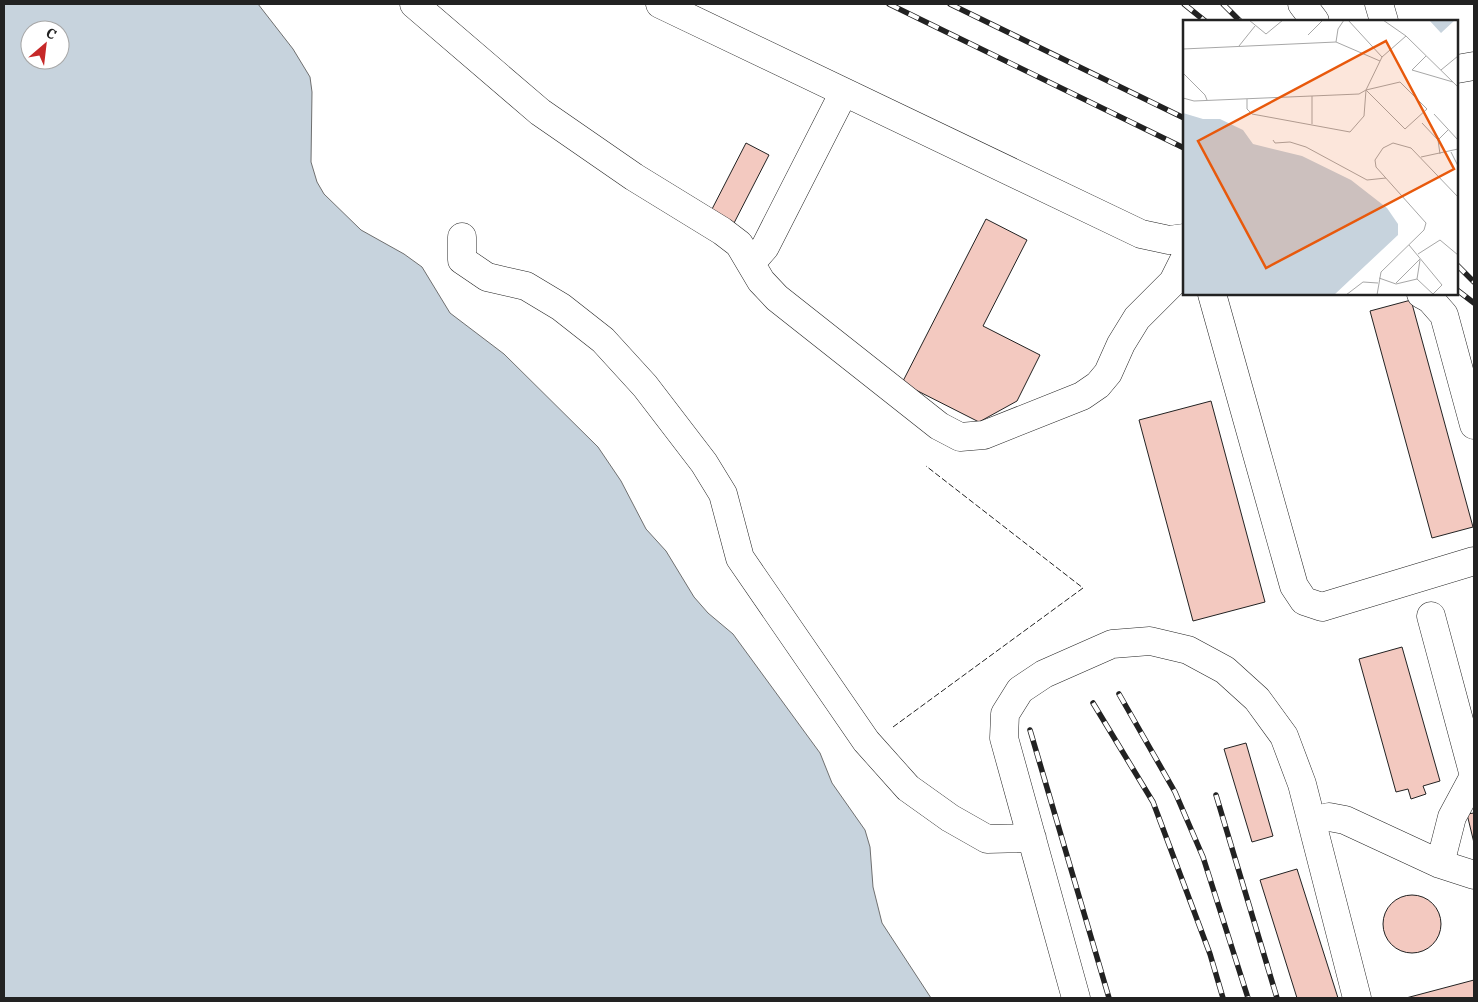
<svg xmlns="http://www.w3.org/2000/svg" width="1478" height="1002" font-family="'IBM Plex Serif',serif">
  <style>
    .water { fill: #c7d3dd; stroke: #6f6f6f; fill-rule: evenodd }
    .building { fill: #f3c9c0; stroke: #222 }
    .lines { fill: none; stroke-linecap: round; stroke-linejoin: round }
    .minor-casing { stroke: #222; stroke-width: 29 }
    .minor { stroke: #fff; stroke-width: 28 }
    .rail-casing { stroke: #222; stroke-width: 5.5 }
    .rail { stroke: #fff; stroke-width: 4; stroke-dasharray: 11; stroke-linecap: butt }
    .fence { stroke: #222; stroke-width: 1; stroke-dasharray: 6 2.5; stroke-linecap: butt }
    .inset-road { fill: none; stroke: #a7a7a7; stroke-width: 1 }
    .view { fill: #e8590c; fill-opacity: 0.15; stroke: #e8590c; stroke-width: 2.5 }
    .inset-edge { fill: none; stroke: #222; stroke-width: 2.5 }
  </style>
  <rect width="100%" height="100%" fill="#fff"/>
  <!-- water -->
  <path class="water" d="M4,4H258L293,49L310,77L312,92L311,162L317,182L324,194L361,230L404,254L422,267L450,313L504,354L598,447L621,481L646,529L666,551L694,597L708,613L733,634L820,753L832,783L865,830L870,847L873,887L882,923L931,998H4ZM30,30H60V60H30Z"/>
  <!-- building -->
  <path class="building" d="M746,143L769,155L733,225L710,213Z
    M986,219L1027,240L983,326L1040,355L1017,401L979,422L902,383Z
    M1411,300L1473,527L1432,538L1370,311Z
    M1211,401L1265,602L1193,621L1139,420Z
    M1402,647L1440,781L1423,786L1426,794L1411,799L1408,789L1396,792L1359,659Z
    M1246,743L1273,836L1252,842L1224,749Z
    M1474,813V843L1467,814Z
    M1297,869L1338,998H1297L1260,880Z
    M1383 924a29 29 0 1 1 58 0a29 29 0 1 1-58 0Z
    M1474,980V998H1406Z"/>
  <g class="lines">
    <defs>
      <path id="minor" d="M414,4L540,112L634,177L722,231L739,244L761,281L777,298L939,426L960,437L984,435L1082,396L1098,385L1108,373L1121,344L1137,318L1173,282L1184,260
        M660,4L1141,234L1169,240L1184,238
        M1302,4L1315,21
        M1379,4L1384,21
        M1457,69L1474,66
        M462,237V260L487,277L526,286L561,307L603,340L645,386L704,463L723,494L740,558L866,741L908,788L950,818L987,839L1032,838
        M751,263L765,247L844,92
        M1212,294L1294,586L1304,601L1322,607L1474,561
        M1421,294L1430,299L1444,315L1474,425
        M1431,616L1474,776
        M1312,821L1329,817L1345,820L1440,864L1474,875
        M1440,864L1452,817L1474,776
        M1076,998L1004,738L1005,714L1020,690L1044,674L1112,644L1150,641L1188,650L1225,670L1257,699L1284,736L1302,784L1357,998"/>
    </defs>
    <!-- minor casing -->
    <use href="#minor" class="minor-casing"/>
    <!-- minor -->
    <use href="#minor" class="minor"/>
    <defs>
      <path id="rail" d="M889,4L1184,148
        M950,4L1184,118
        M1184,4L1205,21
        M1223,4L1240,21
        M1457,265L1474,282
        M1457,290L1474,303
        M1119,694L1175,792L1203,857L1248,998
        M1093,703L1153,802L1210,954L1223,998
        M1030,730L1109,998
        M1216,795L1277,998"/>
    </defs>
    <!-- rail casing -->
    <use href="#rail" class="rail-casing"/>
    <!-- rail -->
    <use href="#rail" class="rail"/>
    <!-- fence -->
    <path class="fence" d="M893,727L1083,588L926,466"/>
  </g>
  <!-- overview -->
  <g transform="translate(1183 20)">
    <rect width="275" height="275" fill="#fff"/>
    <path d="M246,0H272L258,13ZM0,93L20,99H37L60,110L70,124L119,136L168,160L204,188L215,204V215L151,275H0Z" fill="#c7d3dd"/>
    <path class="inset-road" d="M66,0L83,14L100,0M165,0L199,37M200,0L223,16L275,67M125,15L140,0M153,22L155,9L161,0M56,26L72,6M0,29L153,22L197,41M243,36L229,50L270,62M258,50L275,36M0,53L22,75L24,80M217,62L244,89L222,109L183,70ZM0,78L11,81L176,74L183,70L199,37L223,16M64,79V89L69,94L167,112L181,96L183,70M251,94L275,120M239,103L255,120M129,104V76M90,120L92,123L107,122L123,127L184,160L203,158M268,132L275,146M257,134L255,120L265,110M238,137L275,129M226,225L259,265L250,274M235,234L257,220L275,235M196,258L213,264L234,259L251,275M234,259L237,240M213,263L237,239M163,275L180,262L195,263M194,275L198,252L241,210L243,203L193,147L192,140L200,128L210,123L228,128L275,177"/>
    <path class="view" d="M203,21L271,149L83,248L15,121Z"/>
    <rect width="275" height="275" class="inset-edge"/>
  </g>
  <!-- border -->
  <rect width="1478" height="1002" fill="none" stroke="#222222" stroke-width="10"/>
  <!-- north arrow -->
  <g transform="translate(45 45) rotate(28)"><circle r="24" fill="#ffffff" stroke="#a7a7a7"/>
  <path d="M0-4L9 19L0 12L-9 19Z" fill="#c62828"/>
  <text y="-8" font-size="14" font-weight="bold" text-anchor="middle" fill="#222222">С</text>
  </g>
</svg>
